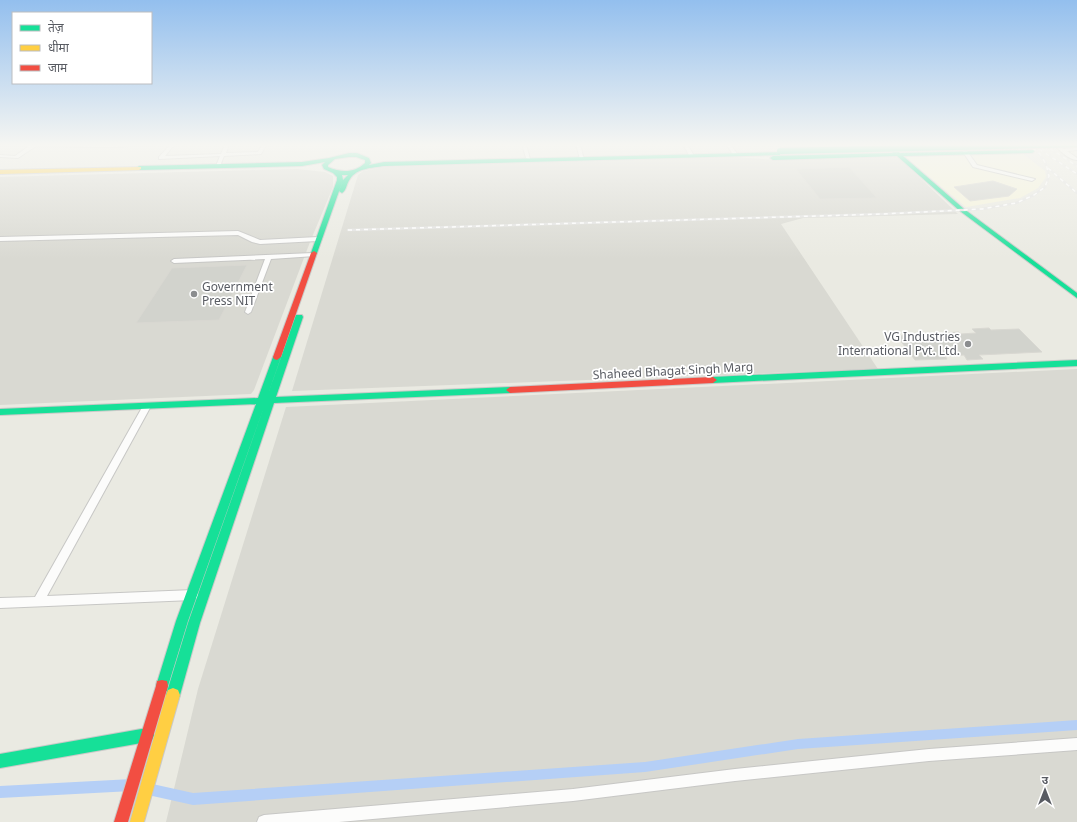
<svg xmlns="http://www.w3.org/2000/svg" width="1077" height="822" font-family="'Noto Sans','Noto Sans Devanagari',sans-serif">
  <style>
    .commercial { fill: #f6f4da }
    .industrial { fill: #d9d9d2 }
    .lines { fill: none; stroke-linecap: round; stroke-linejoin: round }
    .canal { fill: #b5cff6; fill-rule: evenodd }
    .building { fill: #d2d3cd; stroke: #d9d8d2 }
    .street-casing { stroke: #c7c7c5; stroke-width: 2 }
    .fast-casing { stroke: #c9c9c8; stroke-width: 2 }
    .slow-casing { stroke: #c9c9c8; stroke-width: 2 }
    .jam-casing { stroke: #c9c9c8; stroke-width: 2 }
    .street { fill: #fcfcfb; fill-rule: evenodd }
    .fast { fill: #16e098; fill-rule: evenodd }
    .slow { fill: #ffcf43; fill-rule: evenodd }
    .jam { fill: #f24e42; fill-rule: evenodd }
    .rail-casing { stroke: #e3e3e2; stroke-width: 2.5 }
    .rail { stroke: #fff; stroke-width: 1.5; stroke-dasharray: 4; stroke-linecap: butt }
    .fast-bridge-casing { stroke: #c9c9c8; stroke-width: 8; stroke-linecap: butt }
    .fast-bridge { stroke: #16e098; stroke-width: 6 }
    .poi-dot { fill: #8b8d8f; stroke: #fff; stroke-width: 1.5 }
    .labels { text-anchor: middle; stroke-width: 3.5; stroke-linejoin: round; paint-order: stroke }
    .poi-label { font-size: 12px; fill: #585b62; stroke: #fff; text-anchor: start }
    .street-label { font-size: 12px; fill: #585b62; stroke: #fff }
  </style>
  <rect width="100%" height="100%" fill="#eaeae2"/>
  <!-- commercial -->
  <path class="commercial" d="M1022,153L1045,171L1046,177L1038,188L1020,198L966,207L906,157Z"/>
  <!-- industrial -->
  <path class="industrial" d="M720,156L777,160L897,156L958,214L803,218L781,224L878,369L292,391L358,175L363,171L385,167Z
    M297,169L325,172L333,176V187L310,242L254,390L251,394L0,405V177Z
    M1077,369V822H166L198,689L286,407Z"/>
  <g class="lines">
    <!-- canal -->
    <path class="canal" d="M1077,720V730L798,749L645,772L193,805L148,795L144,793L142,789L144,785L148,783L193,793L645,762L798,739Z
      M132,779L136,781L138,785L136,789L132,791L0,798V786Z"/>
  </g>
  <!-- building -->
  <path class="building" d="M849,167L877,198L820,199L796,169Z
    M993,181L1017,189L1009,196L970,201L954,187Z
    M247,265L219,320L136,323L172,268Z
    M989,328L991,330L1019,329L1042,352L979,355L983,359L967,360L964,355L945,356L947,359L915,360L897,336L959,332L961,334L976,333L972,329Z"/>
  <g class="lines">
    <defs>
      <path id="street" d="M0,144H156L154,145L109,147L36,146L18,158L0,157V155L15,156L29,146L0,145Z
        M171,144H221L219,145H174L165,156L221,154L225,144H229L226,153L258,152L263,144H267L261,154L224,156L220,166L218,167L216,166L220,156L159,159V157Z
        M522,144H526L530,159L526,158Z
        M576,144H580L584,160L580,159Z
        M683,144H687L693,154V155H689Z
        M726,144H730L738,155V156H734Z
        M1054,144H1058L1063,149L1077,148V150L1067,151L1077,158V160C1069,160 1059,150 1054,144Z
        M963,151H967L977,165L1035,179L1032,181L973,167L963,152Z
        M238,231L260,240L318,237L321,239L318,241L260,244L252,242L238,235L0,241V237Z
        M313,253L316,255L315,256L271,259L251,312L248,314L245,312L265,259L174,263L171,261L174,259Z
        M147,403L151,406L47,596L193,590L197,592L198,595L197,598L193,600L0,608V598L35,597L144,404Z
        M1077,738V750L929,761L735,781L573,801L339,822H257L259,817L264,815L573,789L735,769L929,749Z"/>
      <path id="fast" d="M884,144H889L900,153L1034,150L1035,151L1032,153L903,156L964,209L1077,293V298L960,211L897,156L773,160L770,158L773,156L893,153Z
        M782,152L784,153V155L384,166C372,168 357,168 350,179C346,184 347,190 342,193L339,191L343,180L348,175H342L343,180L317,253L314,255L311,253L337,180V177L333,173L324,169L322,165L325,162L302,166L139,170L136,168L139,166L302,162L329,158L349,153H357L369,158L371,163L369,165L384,162ZM349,157H356L365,160V163C354,173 342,173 328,167V165L335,159Z
        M296,315H302L303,317L276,397L510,387L514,390L510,393L274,403L200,623L180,695L178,700L173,702L168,700L166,695L188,623L265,404L188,621L168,686L167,691L162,692L157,691L156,686L176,621L256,404L0,415V409L258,398L273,357L277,354L281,357L267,397Z
        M1077,360V366L713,383L709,380L713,377Z
        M147,728L152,730L154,735L152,740L147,742L0,768V754Z"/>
      <path id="slow" d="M141,167V169L139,170L0,174V170Z
        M173,688L178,690L180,695L144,822H130L166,695L168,690Z"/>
      <path id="jam" d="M314,251L317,253L281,357L277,360L274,359L273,357L311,253Z
        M713,377L717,380L713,383L510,393L506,390L510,387Z
        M162,680L167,681L168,686L128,822H114L156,686L157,681Z"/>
    </defs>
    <!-- street casing -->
    <use href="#street" class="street-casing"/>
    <!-- fast casing -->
    <use href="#fast" class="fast-casing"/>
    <!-- slow casing -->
    <use href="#slow" class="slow-casing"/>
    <!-- jam casing -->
    <use href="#jam" class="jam-casing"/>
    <!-- street -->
    <use href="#street" class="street"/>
    <!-- fast -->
    <use href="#fast" class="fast"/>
    <!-- slow -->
    <use href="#slow" class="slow"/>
    <!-- jam -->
    <use href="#jam" class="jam"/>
    <defs>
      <path id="rail" d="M1043,144L1077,166
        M1039,149L1077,174
        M1048,168L1077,193
        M348,230L883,214L982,209L1016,203L1034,195L1045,187L1049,176L1046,164L1040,154L1028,144"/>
    </defs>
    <!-- rail casing -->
    <use href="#rail" class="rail-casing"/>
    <!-- rail -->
    <use href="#rail" class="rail"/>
    <defs>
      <path id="fast-bridge" d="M780,151L1077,144"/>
    </defs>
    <!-- fast-bridge casing -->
    <use href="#fast-bridge" class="fast-bridge-casing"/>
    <!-- fast-bridge -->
    <use href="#fast-bridge" class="fast-bridge"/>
  </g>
  <!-- sky -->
  <linearGradient id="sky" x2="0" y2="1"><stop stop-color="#93bfee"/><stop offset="0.56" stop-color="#f6f6f2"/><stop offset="1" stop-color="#f6f6f2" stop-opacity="0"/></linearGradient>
  <rect width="1077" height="259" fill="url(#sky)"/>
  <!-- markers -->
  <g class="poi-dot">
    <circle cx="194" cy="294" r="4"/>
    <circle cx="968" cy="344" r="4"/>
  </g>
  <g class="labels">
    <!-- poi labels -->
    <g class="poi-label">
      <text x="202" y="291">Government<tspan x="202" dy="14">Press NIT</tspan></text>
      <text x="960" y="341" text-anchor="end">VG Industries<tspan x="960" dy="14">International Pvt. Ltd.</tspan></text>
    </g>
    <!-- street labels -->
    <g class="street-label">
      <text transform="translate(673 371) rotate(-3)" y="4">Shaheed Bhagat Singh Marg</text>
    </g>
  </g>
  <!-- legend -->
  <rect x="12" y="12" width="140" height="72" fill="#ffffff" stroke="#bcbdc0"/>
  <rect x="20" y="25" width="20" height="6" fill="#16e098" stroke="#bcbdc0"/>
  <text x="48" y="32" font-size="12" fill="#585b62">तेज़</text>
  <rect x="20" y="45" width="20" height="6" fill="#ffcf43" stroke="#bcbdc0"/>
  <text x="48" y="52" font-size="12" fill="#585b62">धीमा</text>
  <rect x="20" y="65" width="20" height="6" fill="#f24e42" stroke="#bcbdc0"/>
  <text x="48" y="72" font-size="12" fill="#585b62">जाम</text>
  <!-- north arrow -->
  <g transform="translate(1045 790)" stroke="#ffffff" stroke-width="3" paint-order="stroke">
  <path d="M0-3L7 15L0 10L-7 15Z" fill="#585b62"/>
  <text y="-6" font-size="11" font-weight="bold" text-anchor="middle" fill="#585b62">उ</text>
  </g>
</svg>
